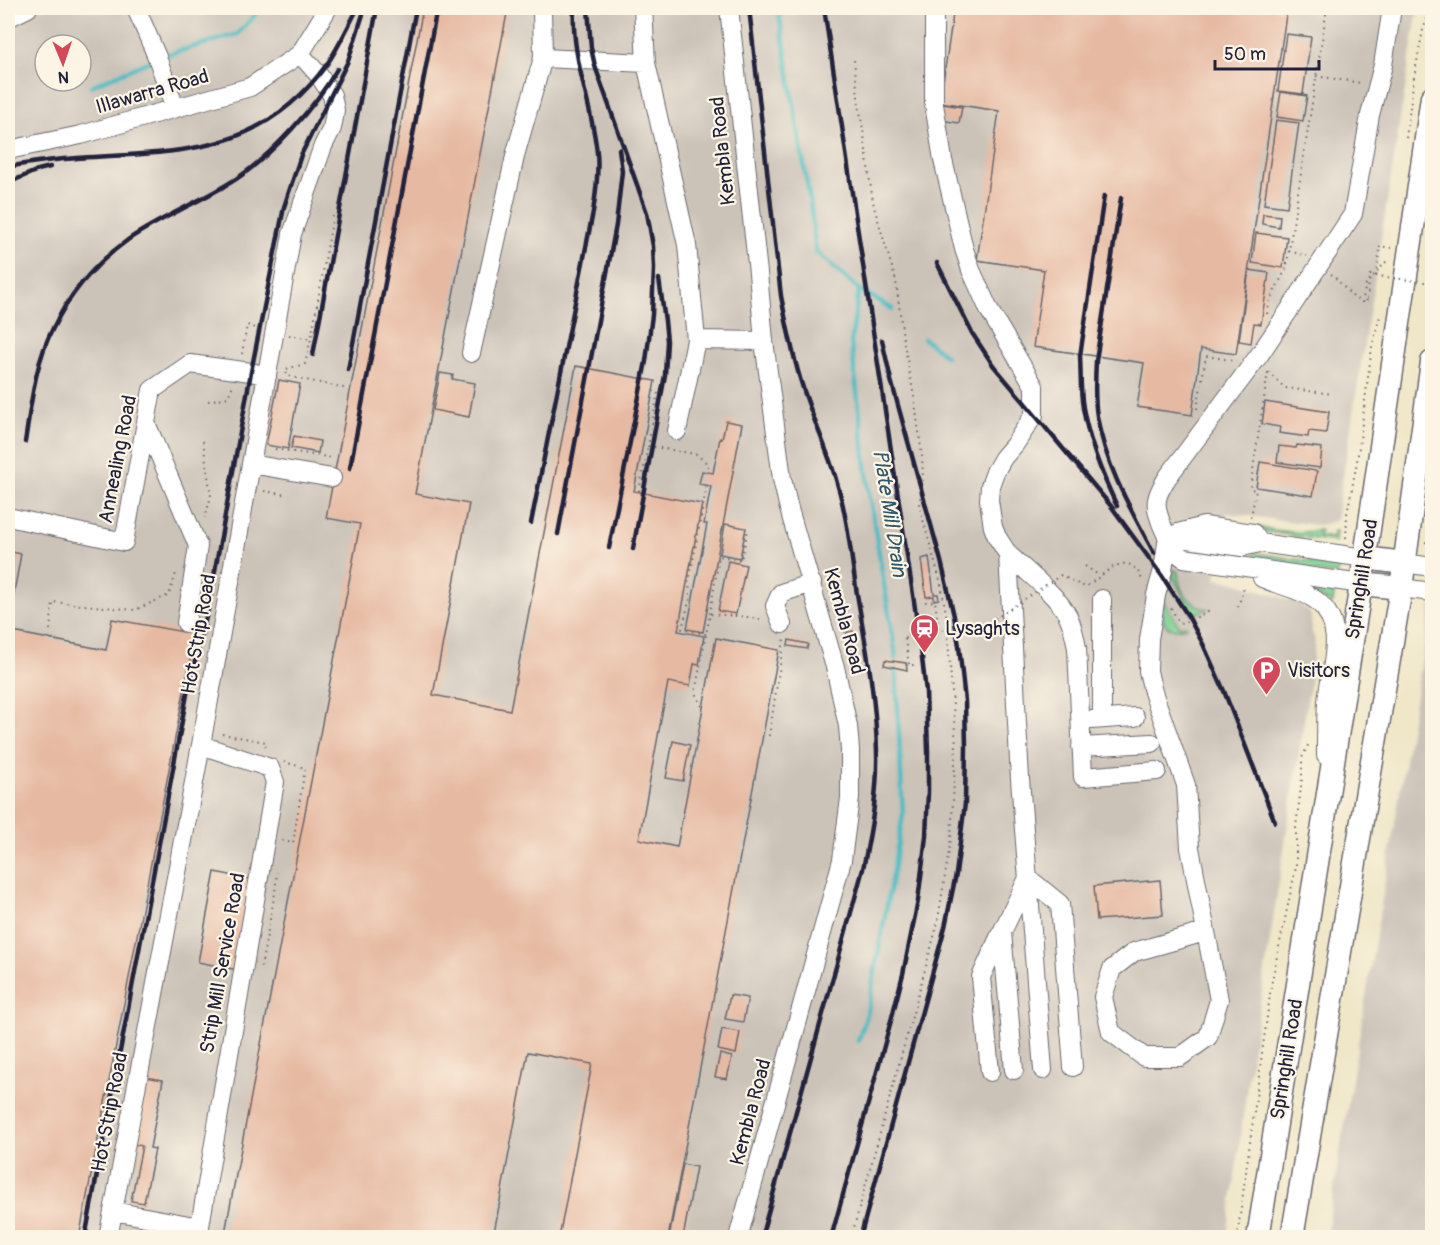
<svg xmlns="http://www.w3.org/2000/svg" width="1440" height="1245" font-family="Pangolin,sans-serif">
  <style>
    .industrial { fill: #cbc2b8; fill-rule: evenodd }
    .green { fill: #7cd092; stroke: #4f7966; stroke-width: 1.5 }
    .lines { fill: none; stroke-linecap: round; stroke-linejoin: round }
    .stream { stroke: #4cbbc1; stroke-width: 4.5 }
    .building { fill: #e6b9a2 }
    .minor-casing { stroke: #6a676d; stroke-width: 20 }
    .major-casing { stroke: #6a676d; stroke-width: 25 }
    .path { stroke: #6a676d; stroke-width: 2; stroke-dasharray: 1.5 4.5; stroke-linecap: butt }
    .minor { stroke: #fff; stroke-width: 18 }
    .major { stroke: #fff; stroke-width: 22 }
    .rail { stroke: #22223b; stroke-width: 4.5 }
    .path-bridge { stroke: #6a676d; stroke-width: 2; stroke-dasharray: 1.5 4.5; stroke-linecap: butt }
    .labels { text-anchor: middle; stroke-width: 4.5; stroke-linejoin: round; paint-order: stroke }
    .street-label { font-size: 20px; fill: #22223b; stroke: #fcf5e5 }
    .poi-label { font-size: 20px; fill: #22223b; stroke: #fcf5e5; text-anchor: start }
    .water-label { font-size: 21px; font-style: italic; fill: #31586a; stroke: #fcf5e5 }
  </style>
  <rect width="100%" height="100%" fill="#fcf5e5"/>
  <filter id="ink" filterUnits="userSpaceOnUse"><feTurbulence type="fractalNoise" baseFrequency=".0167" numOctaves="2"/><feDisplacementMap in="SourceGraphic" scale="12" xChannelSelector="R" yChannelSelector="G"/><feConvolveMatrix kernelMatrix="1 2 1 2 8 2 1 2 1" color-interpolation-filters="sRGB"/></filter>
  <filter id="wash" filterUnits="userSpaceOnUse"><feTurbulence type="fractalNoise" baseFrequency=".008" numOctaves="4" result="noise"/><feDisplacementMap in="SourceGraphic" scale="24" xChannelSelector="R" yChannelSelector="G"/><feGaussianBlur stdDeviation="1.35" result="paint"/><feColorMatrix in="noise" values="0 0 0 0 0 0 0 0 0 0 0 0 0 0 0 0 0 1.4 0 .05"/><feComposite in="paint" operator="in"/></filter>
  <g filter="url(#wash)">
    <rect width="100%" height="100%" fill="#f0e7c9"/>
    <!-- industrial -->
    <path class="industrial" d="M8,8H1418L1336,520L1325,524L1317,525L1227,513L1216,579L1235,582L1298,603L1308,611L1311,616L1312,632L1315,640L1310,683L1248,1080L1227,1237H8ZM45,45H81V81H45Z
      M1432,599V1237L1326,1238L1338,1164Z"/>
    <!-- green -->
    <path class="green" d="M1255,527C1276,530 1299,535 1320,530L1319,536L1332,538L1334,531H1336L1335,542L1254,530Z
      M1256,553L1331,565L1339,567L1337,575L1250,562L1251,556Z
      M1174,570L1178,572C1178,590 1190,606 1208,609L1193,615L1173,577V572Z
      M1272,576L1335,586L1333,603H1331Z
      M1164,600L1179,626L1186,625L1187,627C1162,635 1161,619 1164,600Z"/>
    <g class="lines">
      <!-- stream -->
      <path class="stream" d="M778,8L810,201L816,252L859,289L851,342L870,499L895,650L903,815L867,1015L858,1041
        M162,56L238,34L261,8
        M91,86L155,59
        M859,289L892,309
        M924,339L946,356"/>
    </g>
    <g id="blocks">
      <!-- building -->
      <path class="building" d="M423,8H508L415,494L469,504L433,695L510,710L576,366L655,381L634,491L702,504L678,631L704,636L699,665L694,664L690,686L668,682L639,839L677,847L716,638L779,650L668,1238H559L592,1064L528,1052L493,1238H224L360,524L326,518Z
        M954,8H1287L1236,354L1201,349L1192,415L1137,407L1144,363L1033,347L1044,270L977,260L999,111L940,102Z
        M1286,34L1311,37L1303,94L1278,91Z
        M1281,92L1307,96L1303,121L1277,117Z
        M943,104L962,107L959,123L940,120Z
        M1276,120L1299,123L1287,207L1264,204Z
        M1263,214L1280,216L1279,227L1262,224Z
        M1256,233L1287,237L1283,268L1252,263Z
        M1249,270L1269,273L1261,324L1254,323L1251,343L1239,341Z
        M440,373L453,375L452,379L475,383L469,417L433,410Z
        M279,380L300,384L288,449L266,445Z
        M1265,402L1329,412L1326,433L1309,431L1308,437L1279,433L1280,427L1262,424Z
        M726,421L742,424L703,632L687,629L707,524H704L711,486L699,484L702,471L713,473L720,438L722,439Z
        M294,436L320,441L318,453L291,448Z
        M1297,445L1322,448L1320,468L1277,462L1279,446L1296,448Z
        M1260,462L1317,471L1313,496L1256,487Z
        M725,524L746,528L740,558L720,554Z
        M8,551L21,554L9,620H8Z
        M929,557L934,594H938L939,599L934,600V596L926,597L921,559Z
        M728,561L746,565L736,614L718,611Z
        M112,619L195,634L79,1238H8V631L106,650Z
        M853,631L856,651H850L847,632Z
        M789,640L808,644L807,649L788,646Z
        M885,660L906,663L907,670L884,665Z
        M673,741L690,745L683,781L666,778Z
        M215,872L255,880L238,970L198,962Z
        M1160,880L1163,915L1097,920L1094,886Z
        M730,995L748,998L743,1022L725,1019Z
        M722,1029L740,1032L736,1054L718,1050Z
        M720,1054L732,1057L727,1079L715,1077Z
        M146,1077L163,1080L150,1148L155,1149L144,1203L131,1201L142,1146L133,1144Z
        M683,1164L696,1167L683,1238H669Z
        M141,1221L197,1231L196,1238H138Z"/>
    </g>
  </g>
  <g filter="url(#ink)">
    <use href="#blocks" fill-opacity="0" stroke="#6a676d" stroke-width="1.5"/>
    <g class="lines">
      <defs>
        <path id="minor" d="M136,8L157,57L175,108
          M542,8L543,58
          M643,8L646,63L687,245L696,340
          M729,8L758,273L764,341L782,479L789,509L835,667L848,726L850,750V798L842,860L738,1238
          M934,8V104L943,160L964,249L971,270L989,310L1034,386V415L1015,444L1003,458L995,472L990,486L989,500L993,527L997,537L1008,554C1025,570 1058,596 1068,616C1073,626 1075,637 1077,648L1083,777L1157,771
          M8,18L28,8
          M8,150L81,135L250,87L300,54L328,8
          M471,353L516,152L543,58L646,63
          M146,423L198,546L186,623
          M677,431L696,340L764,341
          M251,464L332,478
          M8,517L124,542L152,390L190,364L251,372L267,376
          M1178,533L1204,526L1253,533L1260,543
          M1168,536L1163,570L1156,595L1153,615L1149,639L1148,671L1153,692L1186,785L1190,848L1219,1000L1208,1037L1180,1057H1144L1111,1032L1103,997L1112,969L1134,952L1205,932
          M1168,536L1242,547L1260,543L1365,558
          M1008,554L1020,779L1043,1070
          M1404,563L1432,567
          M1262,578C1280,586 1302,589 1317,601C1348,626 1330,668 1327,701C1326,719 1326,738 1326,756
          M1361,584L1184,558C1172,552 1154,514 1157,500C1158,492 1163,485 1167,478L1260,354L1353,214L1370,115L1383,65L1392,8
          M1401,588L1432,592
          M782,624L775,606L781,593L812,583
          M1102,719V599
          M1091,720L1135,717
          M1081,747L1152,743
          M1014,1070L1002,932L1028,878L1060,904L1073,1067
          M990,1072L981,977L1001,933
          M113,1211L200,1227
          M108,1238L201,745L292,234L323,146L332,128L334,118L335,110L332,95L318,74L300,54
          M198,1238L275,782L270,768L201,745"/>
        <path id="major" d="M1365,558L1404,563
          M1361,584L1401,588
          M1258,1238L1361,584L1432,97
          M1292,1238L1401,588L1432,362"/>
      </defs>
      <!-- minor casing -->
      <use href="#minor" class="minor-casing"/>
      <!-- major casing -->
      <use href="#major" class="major-casing"/>
      <!-- path -->
      <path class="path" d="M1316,76L1361,83
        M1406,138L1414,77L1423,30L1431,8
        M333,216L311,339L305,364L286,369L287,376L348,389
        M1380,248V246L1391,248
        M1289,251L1307,256
        M1331,274C1343,283 1351,301 1366,303L1367,299
        M1362,303L1366,284L1386,262L1389,261
        M1267,314L1270,300L1286,269L1327,8
        M289,335L311,339
        M242,354L247,325L259,329
        M1268,372L1285,388L1333,394
        M653,391L658,392L648,446L696,454L708,464V472
        M208,401L228,397L233,385
        M1197,409L1206,356L1236,361
        M203,441L211,496L205,518
        M275,449L334,458
        M264,491L287,495
        M639,491L648,446
        M1251,517L1256,490L1250,489L1268,372
        M1346,538L1347,514L1357,462L1372,347L1380,316
        M1425,542L1429,543L1432,517
        M1085,566L1100,576
        M1066,578L1085,587C1103,577 1129,543 1143,582
        M925,602L935,601L939,631
        M1238,607L1245,584
        M1171,608L1179,623L1182,624L1210,611
        M710,614L719,556L741,560L748,530
        M845,625V634H847
        M50,630L53,602L135,610L169,595L177,570
        M706,634L682,629L690,598L689,582L707,485
        M905,639L909,665
        M906,665H918
        M702,706L695,693L710,614L748,617L764,620
        M222,734L266,742L265,751
        M769,736L784,639
        M282,841L293,843L305,768L284,762
        M261,967L275,893L277,872
        M851,1238L937,926L951,838L956,745L946,613L941,584L919,505L923,479L922,456L915,402L903,338L896,281L874,207L870,182L865,142L859,105L854,60
        M1237,1238L1272,980L1296,867V827L1302,779V758L1309,743"/>
      <!-- minor -->
      <use href="#minor" class="minor"/>
      <!-- major -->
      <use href="#major" class="major"/>
      <!-- rail -->
      <path class="rail" d="M588,8L591,48L595,66L647,213L653,246L654,268L652,315L646,361L609,548
        M749,8L781,296C787,327 793,358 803,388C813,420 828,450 837,483C848,519 851,557 857,594C866,646 876,699 877,752C878,792 871,831 863,869L761,1238
        M824,8L920,641L926,692L928,751V792L926,836L918,901L903,974L892,1017L831,1238
        M8,167C128,142 243,181 327,64C339,47 348,26 358,8
        M8,183L38,170L50,167
        M1104,196L1080,356C1081,373 1080,391 1083,408C1089,442 1102,475 1117,506
        M1121,198L1096,361C1095,379 1094,398 1097,416C1105,465 1131,510 1154,553
        M937,263L972,333L993,365L1111,506L1162,576L1188,616L1203,644L1224,691L1275,822
        M313,355L377,8
        M348,370L416,8
        M25,442C31,404 35,363 53,328C70,293 97,262 129,239C163,216 202,201 236,179C271,156 316,106 337,69
        M350,468L437,8
        M531,523L593,212C596,193 599,172 597,153C592,104 571,58 574,8
        M558,534L616,225L622,171L619,149
        M633,549L665,375L667,341L665,321L659,279
        M85,1238L188,689L208,609L251,372L284,207L301,155L348,61L365,8
        M860,1238L945,927L956,874L965,803L966,747L965,701L959,646L954,616L941,561L891,380L882,340"/>
      <!-- path-bridge -->
      <path class="path-bridge" d="M1376,276L1380,248
        M1367,299L1370,275L1432,283
        M905,639V635L987,624L1061,575L1066,578"/>
    </g>
  </g>
  <!-- icons -->
  <defs>
    <symbol id="station-pin" viewBox="-11 -11 22 30"><path d="M0 17L-7.5 6A9.5 9.5 0 1 1 7.5 6Z" fill="#d1495b" stroke="#fcf5e5"/><path d="M-3-6H3Q5-6 5-4V2Q5 4 3 4L4.5 6H3L1.5 4h-3L-3 6H-4.5L-3 4Q-5 4-5 2V-4Q-5-6-3-6ZM-3.5-4v3h7v-3ZM-3.5 1v1.5H-2V1ZM2 1v1.5H3.5V1Z" fill="#fff"/></symbol>
    <symbol id="parking-pin" viewBox="-11 -11 22 30"><path d="M0 17L-7.5 6A9.5 9.5 0 1 1 7.5 6Z" fill="#d1495b" stroke="#fcf5e5"/><path d="M-3.5-5.5H1a3.5 3.5 0 0 1 0 7H-1V5.5H-3.5ZM-1-3.4V-.6H.8a1.4 1.4 0 0 0 0-2.8Z" fill="#fff"/></symbol>
  </defs>
  <g fill-rule="evenodd">
    <use href="#station-pin" x="908" y="612" width="33" height="45"/>
    <use href="#parking-pin" x="1250" y="654" width="33" height="45"/>
  </g>
  <g class="labels">
    <!-- street labels -->
    <g class="street-label">
      <text transform="translate(152 91) rotate(-16)" y="7">Illawarra Road</text>
      <text transform="translate(722 151) rotate(-96)" y="7">Kembla Road</text>
      <text transform="translate(117 459) rotate(-79)" y="7">Annealing Road</text>
      <text transform="translate(1361 579) rotate(-81)" y="7">Springhill Road</text>
      <text transform="translate(845 621) rotate(75)" y="7">Kembla Road</text>
      <text transform="translate(198 634) rotate(-80)" y="7">Hot Strip Road</text>
      <text transform="translate(222 963) rotate(-80)" y="7">Strip Mill Service Road</text>
      <text transform="translate(1286 1059) rotate(-81)" y="7">Springhill Road</text>
      <text transform="translate(109 1112) rotate(-79)" y="7">Hot Strip Road</text>
      <text transform="translate(750 1112) rotate(-75)" y="7">Kembla Road</text>
    </g>
    <!-- poi labels -->
    <g class="poi-label">
      <text x="945" y="635">Lysaghts</text>
      <text x="1287" y="677">Visitors</text>
    </g>
    <!-- water labels -->
    <g class="water-label">
      <text transform="translate(890 513) rotate(81)" y="7">Plate Mill Drain</text>
    </g>
  </g>
  <!-- margin -->
  <rect width="1440" height="1245" fill="none" stroke="#fcf5e5" stroke-width="30"/>
  <!-- north arrow -->
  <g transform="translate(63 63) rotate(178)"><circle r="28" fill="#fcf5e5" stroke="#a5a1a1" stroke-width="1.5"/>
  <path d="M0-4.5L10 22L0 15L-10 22Z" fill="#d1495b"/>
  <text y="-9" font-size="16" font-weight="bold" text-anchor="middle" fill="#22223b">N</text>
  </g>
  <!-- scale -->
  <path d="M1215 60v9h104v-9" fill="none" stroke="#22223b" stroke-width="3"/>
  <text x="1224" y="60" font-size="18" fill="#22223b" stroke="#fcf5e5" stroke-width="4.5" paint-order="stroke">50 m</text>
</svg>
